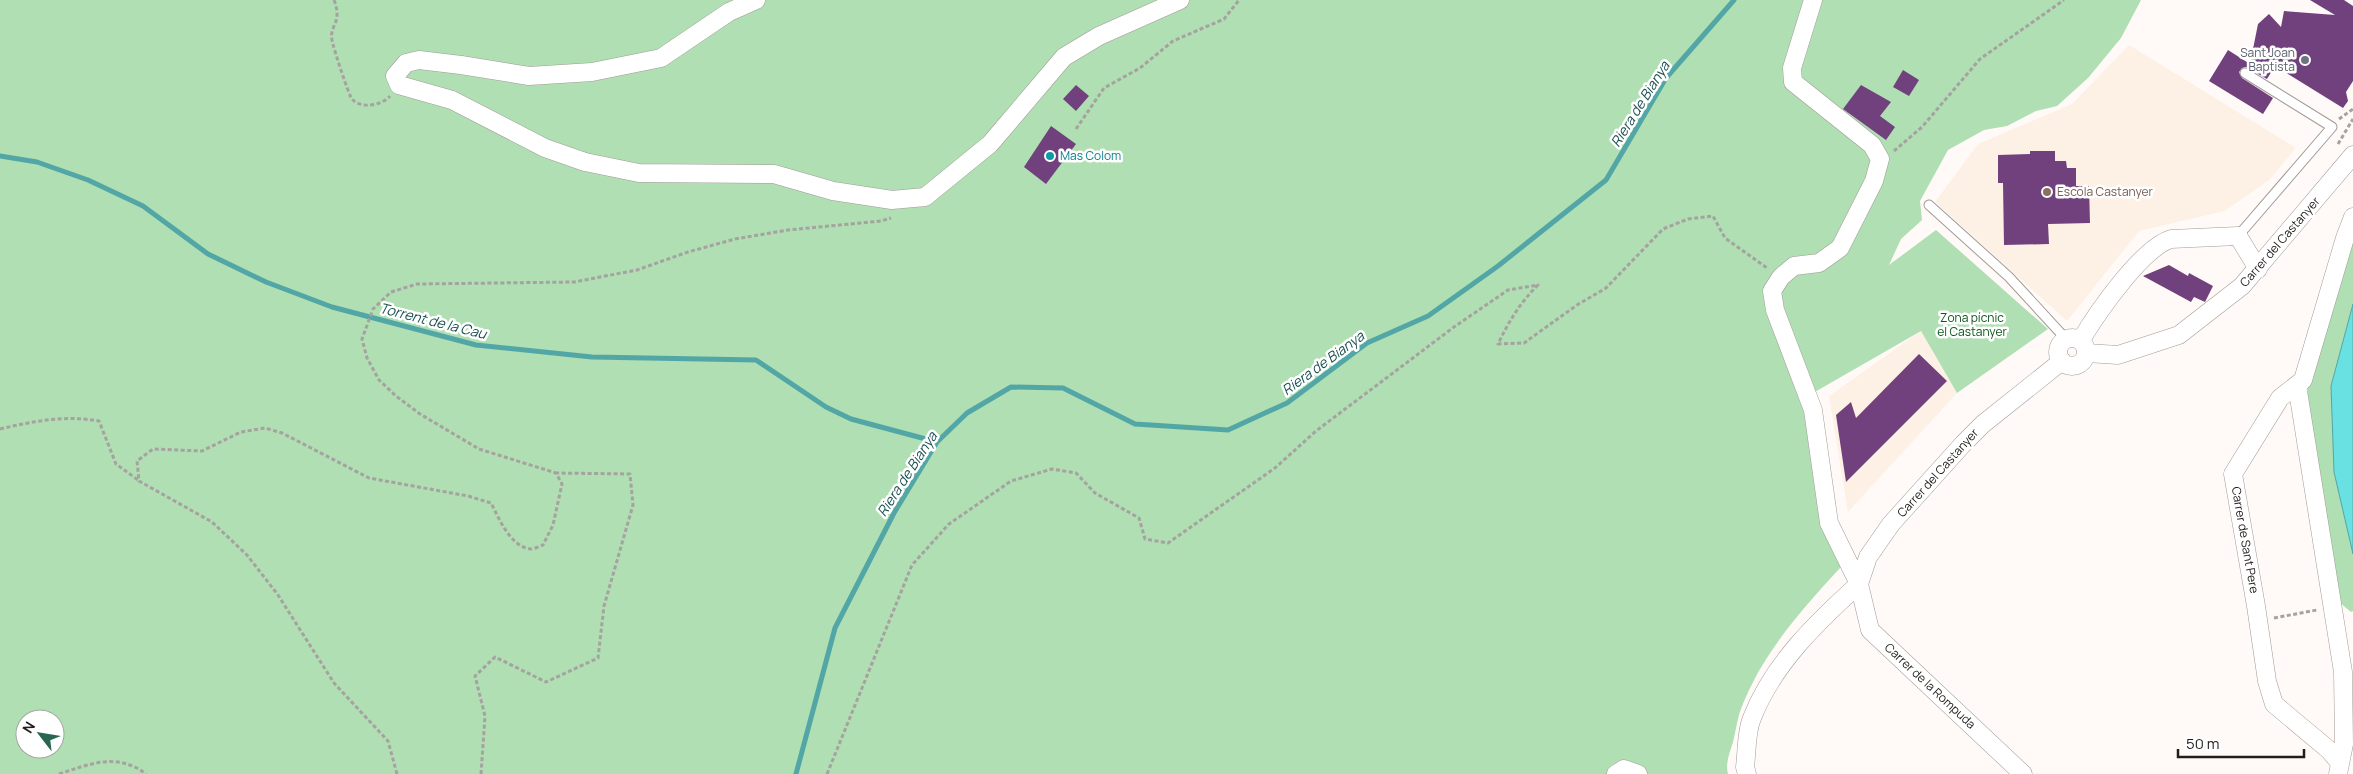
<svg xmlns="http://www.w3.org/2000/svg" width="2353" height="774" viewBox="0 0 2353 774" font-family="Manrope,sans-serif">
<rect width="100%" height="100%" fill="#fffaf7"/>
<path fill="#fdf0e5" d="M2129 45 2296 148 2269 180 2225 211 2139 231 2067 321 1935 202 1978 144 2072 104Z
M1921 331 1957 393 1848 512 1829 396Z"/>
<path fill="#afdfb2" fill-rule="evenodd" d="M0 0H2141L2121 38 2088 78 2057 106 2036 111 2007 126 1984 130 1948 150 1920 201 1922 220 1901 239 1889 265 1936 230 2048 329 1957 393 1921 331 1813 393 1834 512 1852 555C1809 602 1764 648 1741 709 1737 719 1736 731 1733 742 1730 752 1725 763 1728 774H0ZM25 719H55V749H25Z
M2353 227V611L2351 612 2339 602 2306 410 2309 376Z"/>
<path fill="#69e1e2" stroke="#53a6a6" d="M2353 304V554L2334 472 2331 386Z"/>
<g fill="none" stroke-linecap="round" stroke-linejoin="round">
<path stroke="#53a6a6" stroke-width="5" d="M0 156 37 162 88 180 143 206 208 254 266 282 332 307 476 345 592 357 756 360 826 407 851 419 937 442
M796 774 835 628 894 513 937 442 967 413 1011 387 1063 388 1135 424 1228 430 1287 403 1367 343 1428 316 1498 266 1606 180 1666 78 1734 0"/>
</g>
<path fill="#70417d" d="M2310 0H2344L2353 6V81L2346 92 2348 101 2343 108 2275 66 2267 79 2246 67 2242 68 2239 72 2242 78 2273 98 2263 114 2209 81 2228 50 2250 64 2258 24 2269 14 2281 27 2284 11 2335 15Z
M1903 70 1919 80 1909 96 1893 87Z
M1076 85 1089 96 1076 111 1063 99Z
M1861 85 1891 102 1880 116 1895 127 1886 140 1843 109Z
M1051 126 1076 144 1046 184 1024 167Z
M2030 151H2055V161H2066L2067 168H2076V186H2089L2090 223 2048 224 2049 244 2004 245 2003 183H1998V155L2030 154Z
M2169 265 2188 276 2189 273 2213 286 2205 302 2194 297 2191 302 2143 276Z
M1919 354 1947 381 1846 482 1836 415 1851 402 1856 418Z"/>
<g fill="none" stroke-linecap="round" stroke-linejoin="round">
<g stroke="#a29b96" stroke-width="11">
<path id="service" d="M1929 205 2009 277 2066 339
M2238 236 2332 127 2245 73"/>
</g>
<g stroke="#a29b96" stroke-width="19">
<path id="minor" d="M756 0 729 12 661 58 592 72 529 76 461 65 419 60 406 63 395 76 399 85 452 100 545 148 585 162 639 173 774 174 833 191 892 200 925 197 990 144 1064 57 1099 36 1180 0
M1813 0 1792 68 1793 82 1872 145 1880 159 1874 181 1840 248 1819 263 1794 266 1781 277 1772 291 1775 310 1813 410 1829 523 1859 584 1870 630 2023 774
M2058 352a14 14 0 1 1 28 0a14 14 0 1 1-28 0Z
M2081 340C2097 313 2142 248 2171 239L2238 236 2258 269
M2087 353 2118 355 2179 335 2242 286 2353 155
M2297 385 2343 672 2344 744 2338 774
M1859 584 1868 557 1891 524 1963 444 1983 424 2062 361
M2339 762 2329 750 2274 704 2267 681 2256 606 2233 474 2280 398 2303 380 2345 238 2353 217
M1616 774 1624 769 1638 774
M1747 774 1745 767C1747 752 1746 732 1752 718 1773 664 1817 622 1859 584"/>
</g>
<path stroke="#a6a2a0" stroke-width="3" stroke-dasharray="4 2.5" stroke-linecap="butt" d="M334 0C343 23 329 25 332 40 333 47 349 96 352 99 361 109 381 106 390 96
M2339 119 2353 109
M1076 129 1104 88 1140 68 1173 41 1224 19 1239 0
M2338 144 2353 119
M1894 151 1922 127 1980 59 2064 0
M0 429C34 421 65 415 99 421L116 464 138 480
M2274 618 2317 610
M59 774C90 764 117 752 146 774
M397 774 388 741 334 683 278 595 247 555 212 522 139 481 137 461 153 449 202 451 241 432 265 428 282 433 369 478 468 496 491 503C499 518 510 547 531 549 534 549 540 546 543 545L553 525 562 484 556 473 479 449 420 414 396 396 379 380 367 358 362 339 373 309 391 292 417 284 574 282 637 270 688 252 735 239 788 230 881 221 891 218
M481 774 485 716 475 676 495 657 546 682 598 658 604 606 633 505 630 474 556 473
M827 774 912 565 949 524 1011 481 1052 469 1076 473 1095 493 1139 518 1145 539 1168 543 1275 468 1316 431 1454 327 1508 290 1538 285C1520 303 1509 321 1498 344L1524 343 1577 305 1606 288 1663 229 1688 219 1713 216 1725 238 1767 268"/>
<use href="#service" stroke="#fff" stroke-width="9"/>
<use href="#minor" stroke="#fff" stroke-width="18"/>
</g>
<circle fill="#6b7280" stroke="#fff" stroke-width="2" cx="2305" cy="60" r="5"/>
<circle fill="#0f9aa8" stroke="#fff" stroke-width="2" cx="1050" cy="156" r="5"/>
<circle fill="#8d6e63" stroke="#fff" stroke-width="2" cx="2047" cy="192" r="5"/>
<g text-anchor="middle" stroke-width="5" stroke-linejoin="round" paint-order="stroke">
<g font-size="12" fill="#5b616d" stroke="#fff" text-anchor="end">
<text x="2295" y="57">Sant Joan<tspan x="2295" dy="14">Baptista</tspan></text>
</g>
<g font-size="12" fill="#0d838f" stroke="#fff" text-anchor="start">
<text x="1060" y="160">Mas Colom</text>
</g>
<g font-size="12" fill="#785e54" stroke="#fff" text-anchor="start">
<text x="2057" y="196">Escola Castanyer</text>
</g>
<g font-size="12" fill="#201d1b" stroke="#fff">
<text transform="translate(2280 242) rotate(-49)" y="4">Carrer del Castanyer</text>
<text transform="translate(1938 473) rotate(-48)" y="4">Carrer del Castanyer</text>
<text transform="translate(2245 540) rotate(80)" y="4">Carrer de Sant Pere</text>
<text transform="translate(1930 686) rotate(43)" y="4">Carrer de la Rompuda</text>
</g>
<g font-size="12" fill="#0e551e" stroke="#fff">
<text x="1972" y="322">Zona pícnic<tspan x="1972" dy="14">el Castanyer</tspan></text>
</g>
<g font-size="14" font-style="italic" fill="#1a5050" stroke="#fff">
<text transform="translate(1640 104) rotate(-58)" y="5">Riera de Bianya</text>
<text transform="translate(433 321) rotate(14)" y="5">Torrent de la Cau</text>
<text transform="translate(1323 363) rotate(-36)" y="5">Riera de Bianya</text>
<text transform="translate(907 474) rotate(-57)" y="5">Riera de Bianya</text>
</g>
</g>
<g transform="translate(40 734) rotate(301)"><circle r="24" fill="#ffffff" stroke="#a6a5a4"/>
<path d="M0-4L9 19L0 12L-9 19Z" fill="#286652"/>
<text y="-8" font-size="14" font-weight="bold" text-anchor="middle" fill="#201d1b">N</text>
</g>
<path d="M2178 749v8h126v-8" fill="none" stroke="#201d1b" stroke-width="2.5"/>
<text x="2186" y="749" font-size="15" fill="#201d1b" stroke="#ffffff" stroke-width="4" paint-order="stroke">50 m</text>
</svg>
